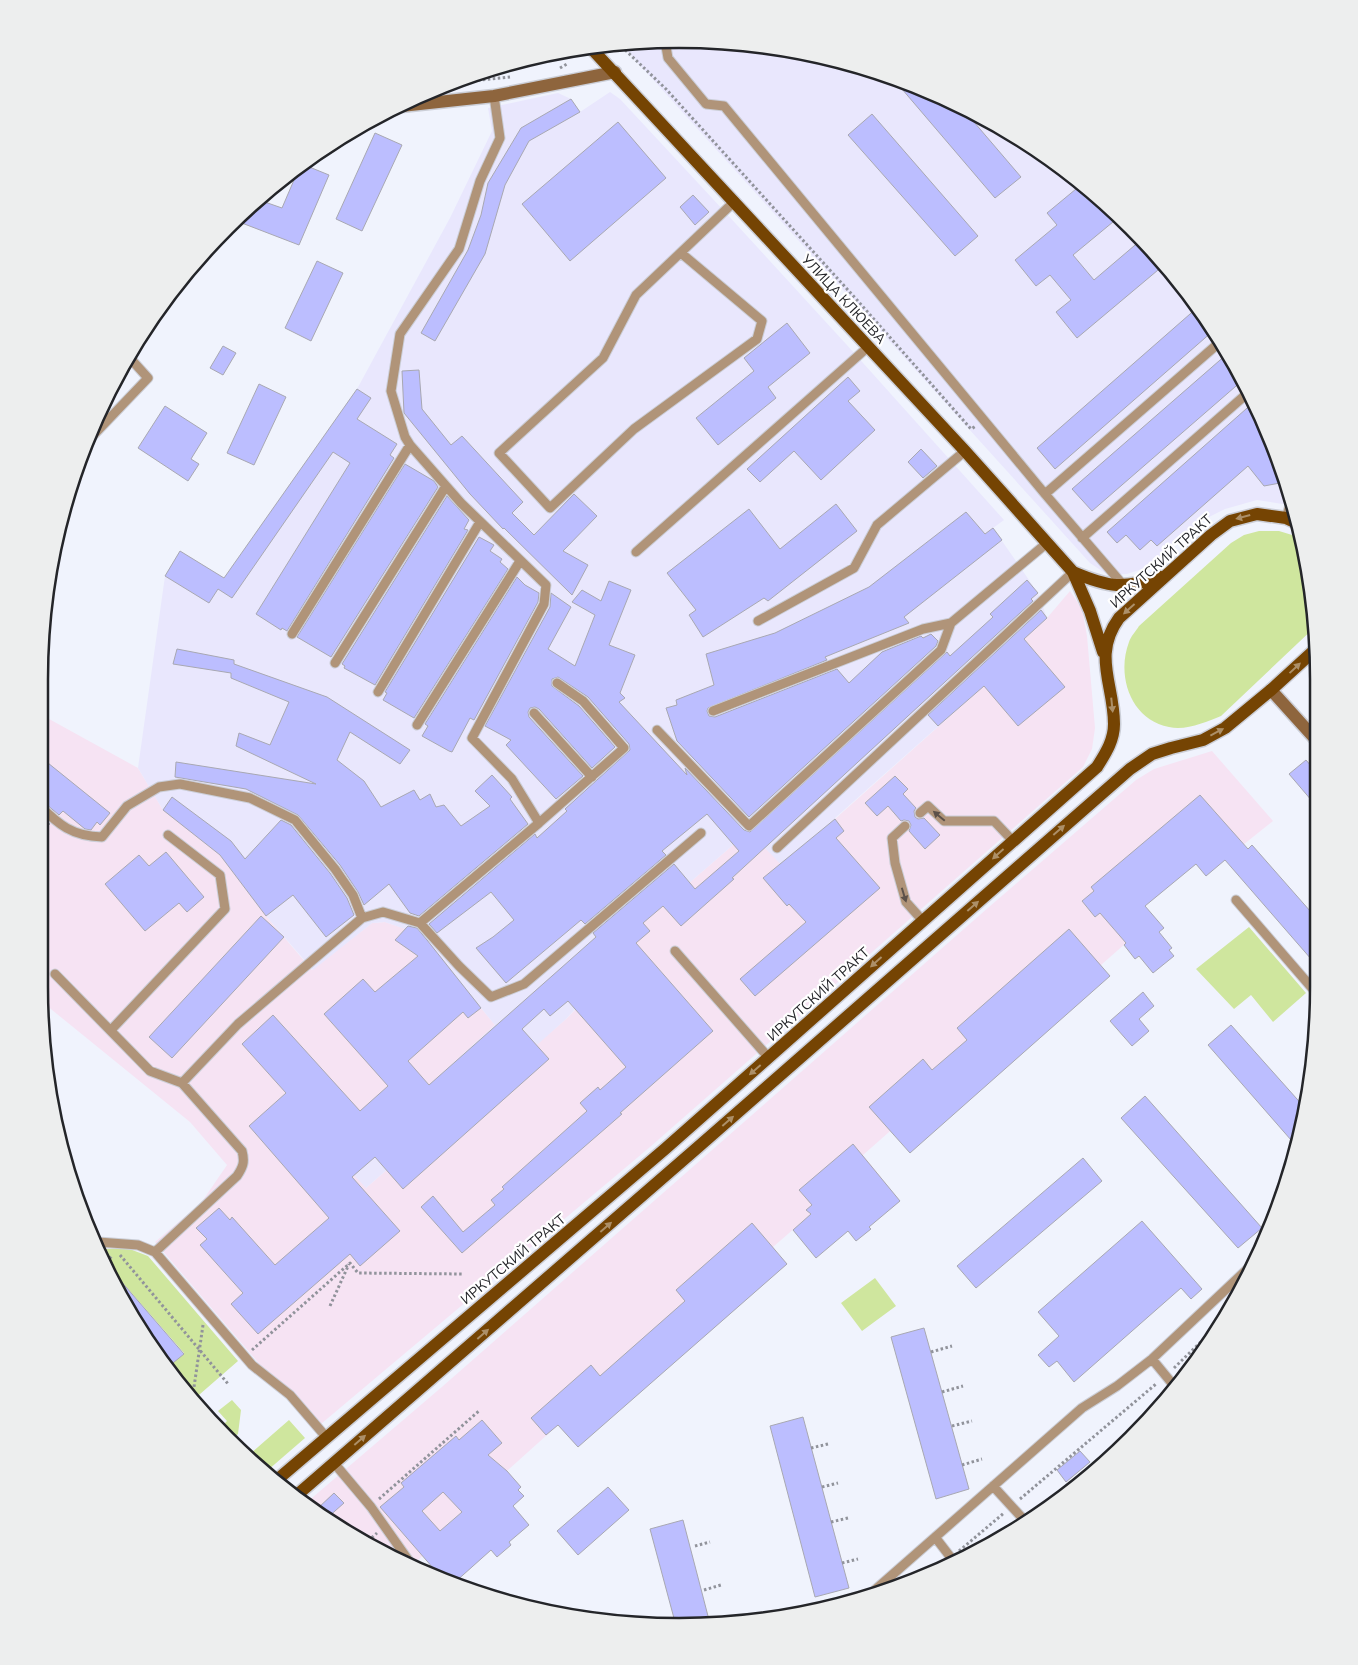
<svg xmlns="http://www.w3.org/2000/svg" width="1358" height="1665" viewBox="0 0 1358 1665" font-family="'Nunito Sans',sans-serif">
<rect width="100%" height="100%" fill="#f0f3fd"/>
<path fill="#f6e3f3" d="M1070 591 1082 609 1087 636 1095 728 1092 749 1083 767 650 1147 315 1429 155 1242 201 1203 227 1165 190 1122 41 1001 39 986V884L42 880 39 877 40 714 138 768 163 810 220 855 266 916 312 970 372 923 385 922 406 929 396 940 418 956 468 1018 481 1008 495 1025 378 1132 366 1188 534 1041 537 1044 566 1019 586 999 643 923 741 838 765 848 782 863 844 831 835 819 1005 667 999 660 1047 618Z
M1212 751 1273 821 1233 853 1213 830 1115 930 1126 943 1101 965 1067 975 863 1155 900 1201 887 1211 807 1210 811 1214 773 1247 787 1264 762 1286 558 1425 507 1471 521 1487 518 1490 524 1496 513 1506 462 1512 446 1525 450 1530 415 1563 324 1519 306 1503 443 1386 989 907 1136 780 1154 769Z"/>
<path fill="#e9e7fd" d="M637 40 763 44 885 73 999 125 1101 198 1187 289 1253 396 1295 506 1257 500 1225 509 1199 522 1151 566 1127 574 1108 575 1090 563 620 43Z
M610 92 620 99 725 212 846 344 1004 520 993 528 1038 593 1047 618 999 660 1005 667 835 818 844 831 791 875 765 848 741 838 643 923 633 946 566 1019 537 1045 533 1041 366 1188 336 1156 378 1131 495 1025 481 1008 468 1018 418 956 395 940 405 929 385 922 372 923 313 970 266 916 220 855 163 810 138 768 165 576 180 551 224 578 357 389 450 218 492 131 488 108 558 93 571 99 580 112Z"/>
<path fill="#cfe69e" d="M1259 531H1279L1302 538 1316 626 1221 716C1206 722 1186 731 1169 727 1131 720 1116 676 1129 642 1131 636 1136 631 1139 626L1231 543 1244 535Z
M1249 927 1306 993 1273 1022 1251 995 1234 1009 1196 969Z
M127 1248 148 1256 238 1361 192 1401 168 1367 184 1353 108 1266 102 1252 106 1249Z
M875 1278 896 1306 862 1331 841 1303Z
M232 1400 241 1410 238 1434 232 1439 220 1428 227 1421 218 1411Z
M289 1420 305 1438 268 1470 250 1454Z"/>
<path fill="#bcbeff" stroke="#a8a8b2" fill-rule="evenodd" d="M890 75 962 108 1021 177 995 198Z
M571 99 580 112 529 141 505 185 485 254 435 341 421 333 468 250 481 215 488 183 521 128Z
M872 114 978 236 955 256 848 135Z
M618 122 666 178 570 261 522 204Z
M375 133 402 145 362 231 336 219Z
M302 164 329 175 299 245 234 220 259 200 282 208 300 166Z
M1082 184 1101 198 1119 217 1073 255 1094 280 1141 240 1164 265 1077 338 1056 312 1071 300 1050 275 1036 286 1015 260 1057 225 1047 213Z
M693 195 709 212 695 225 680 207Z
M317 261 343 273 311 341 285 328Z
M1198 307 1213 331 1055 469 1037 448Z
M787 323 810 353 768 387 776 398 718 445 696 418 754 371 744 358Z
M223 346 236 353 223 375 210 368Z
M1227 354 1243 380 1092 511 1072 489Z
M419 370 422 409 451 445 462 436 523 502 512 513 534 535 574 494 597 516 563 551 588 565 572 595 504 528 503 529 470 494 404 413 402 371Z
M848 377 860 391 848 401 875 430 821 480 794 451 760 482 747 469Z
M259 384 286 397 254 465 227 453Z
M357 389 371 398 357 419 397 444 390 455 394 458 287 631 282 628 281 630 256 614 350 463 333 452 232 598 218 589 209 603 165 576 180 551 224 578Z
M1255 401 1285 479 1280 483 1264 486 1248 466 1157 546 1151 540 1140 550 1126 535 1117 543 1107 532Z
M165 406 207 433 191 459 199 464 188 481 138 448Z
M921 449 937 466 923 478 908 462Z
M405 464 434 481 438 487 331 657 297 637Z
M447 496 469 520 464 529 468 530 375 685 344 668 345 666 342 664Z
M836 504 857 531 768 601 764 598 703 637 689 615 696 610 667 573 749 509 780 549Z
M966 512 985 534 993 528 1002 540 904 617 909 623 825 657 827 660 708 708 707 711 709 716 715 717 837 669 849 683 882 652 921 636 923 638 931 634 938 641 936 646 749 817 677 741 666 708 677 705 676 700 714 685 706 654 775 633 869 587Z
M479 537 494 545 490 551 502 559 500 562 508 569 414 718 383 700 387 693 385 692Z
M517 577 525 585 539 593 538 602 474 720 470 718 452 752 449 751 422 736 428 726 425 724Z
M1027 580 1038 593 1031 599 1033 601 732 878 734 879 681 926 663 906 643 923 650 931 636 943 713 1031 620 1113 622 1114 462 1253 421 1207 433 1196 463 1232 495 1205 491 1200 504 1189 502 1187 587 1111 580 1103 598 1087 600 1090 626 1067 568 1001 550 1016 544 1009 522 1029 549 1059 403 1189 375 1157 352 1177 400 1231 360 1266 350 1254 258 1334 231 1304 243 1293 200 1245 207 1239 196 1228 219 1208 230 1220 232 1217 275 1265 329 1218 249 1126 286 1093 242 1044 273 1015 360 1111 388 1086 324 1014 363 979 375 992 418 956 395 940 408 926 417 928 427 940 481 1008 468 1018 463 1012 408 1061 429 1085 596 937 593 933 674 864 695 889 739 851 707 814 662 851 666 855 585 924 581 920 506 983 476 948 493 937 514 920 491 892 437 933 429 924 535 834 537 838 567 811 565 809 630 750 629 744 588 697 558 677 552 679V686L579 706 615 747 592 768 539 709 535 707 530 708 528 712 529 717 583 776 556 799 506 745 511 740 485 726 550 607 551 593 571 607 548 649 575 666 595 615 572 602 582 590 601 601 609 581 631 590 609 645 635 655 620 693 625 698 619 702 687 775 685 768 744 830 750 832 947 652 950 656 993 617 990 614Z
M1041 610 1047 618 1024 639 1065 687 1018 726 984 686 938 726 928 715Z
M177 649 234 660V664L327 697 410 750 400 764 350 732 337 760 364 781 381 807 414 790 420 800 430 794 436 807 444 805 461 826 490 806 475 791 492 775 512 797 510 799 528 824 419 916 410 913 389 884 364 905 358 892 340 865 298 815 246 789 175 777 176 762 316 784 236 746 239 733 270 745 289 702 231 678V673L173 664Z
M1306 760 1318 774V808L1289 774Z
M48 763 110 813 100 825 97 822 91 830 85 829 63 811 59 815 40 799V773Z
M895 776 908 789 903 794 916 808 914 811 915 817 918 819 924 818 940 835 925 849 909 831 911 825 909 821 904 820 901 821 888 806 877 816 865 803Z
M1200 795 1248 849 1252 845 1318 920V967L1225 860 1206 876 1196 864 1145 906 1164 928 1159 932 1172 948 1169 950 1174 956 1153 973 1139 956 1135 959 1124 945 1126 943 1100 913 1095 917 1082 901 1094 891 1091 887Z
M172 797 231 841 245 859 281 820 291 825 330 873 347 898 354 915 326 937 293 895 266 916 220 855 163 810Z
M39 814 50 824 39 834Z
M835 819 844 831 836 838 880 888 755 996 740 979 806 922 789 904 787 906 763 878Z
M166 852 204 897 187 912 179 903 145 931 105 884 139 855 149 866Z
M261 916 284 937 172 1058 149 1037Z
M1069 929 1110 976 910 1153 869 1107 923 1059 932 1070 967 1040 957 1028Z
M1143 992 1154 1006 1139 1019 1149 1031 1132 1046 1110 1021Z
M1231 1025 1305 1108 1298 1148 1208 1045Z
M1145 1096 1262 1228 1238 1248 1121 1118Z
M853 1144 900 1201 869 1227 871 1229 856 1241 848 1231 816 1258 793 1230 811 1214 806 1210 812 1205 799 1190Z
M1083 1158 1102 1181 976 1288 957 1266Z
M1142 1221 1202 1289 1191 1299 1181 1288 1074 1382 1057 1361 1049 1367 1038 1355 1059 1336 1038 1312Z
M752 1223 787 1264 578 1447 558 1425 546 1435 531 1418 591 1365 600 1376 685 1301 676 1290Z
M113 1272 184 1354 168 1367 124 1306 111 1273Z
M924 1328 969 1489 936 1499 891 1337Z
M803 1417 849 1588 815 1597 770 1426Z
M482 1420 502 1443 488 1455 507 1471 521 1487 518 1490 524 1496 513 1506 529 1525 509 1542 511 1545 497 1557 491 1550 454 1583 440 1576 380 1507 404 1487 401 1483 456 1436 459 1440ZM443 1492 462 1512 440 1531 422 1511Z
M1080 1451 1090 1462 1066 1482 1057 1470Z
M608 1487 629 1510 578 1555 557 1531Z
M334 1493 344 1503 326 1519 317 1509Z
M683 1520 701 1589 709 1620 675 1622 650 1529Z"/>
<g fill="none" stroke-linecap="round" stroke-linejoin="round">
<g stroke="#cbced7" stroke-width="11">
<path id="lane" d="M665 41 668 58 706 104 724 106 1045 494 1124 586
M681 253 762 321 757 339 634 429 550 508 499 453 603 358 636 295 735 201
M84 445 148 378 129 357
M1045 494 1220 342
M1286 518 1292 499
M1082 538 1250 391
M636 552 868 347
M758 621 854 568 877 525 965 451
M292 634 410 445
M335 663 446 486
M378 692 480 522
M713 711 923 629 951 623
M534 713 592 777
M417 725 520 561
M657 730 749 826 941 650 951 623 1047 543
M39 805C59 825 72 836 102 837L127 806 159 787 180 784 250 798 295 820 335 869 353 895 362 918
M920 813 928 806 944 821H994L1013 841
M539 823 624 748 583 701 557 683
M905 826 892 838 895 863 906 902 923 921
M777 848 1073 572
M1236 900 1318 995
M420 923 539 823 512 779 472 738 544 604 546 585 461 503 410 445 405 437 391 391 400 334 459 249 480 181 500 138 494 96
M675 951 769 1058
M55 974 150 1071 182 1083 242 1151C245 1162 243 1167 237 1176L155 1252
M111 1030 225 909 220 875 168 835
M182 1083 238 1024 362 918 383 912 420 923 459 966 491 997 524 984 701 833
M98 1242 138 1245 155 1252 252 1365 290 1395 327 1438
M1152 1359 1175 1387
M334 1463 371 1507 409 1561
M993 1486 1025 1521
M935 1537 955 1563
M875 1590 1082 1408 1117 1386 1152 1359 1256 1261"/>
</g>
<g stroke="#cbced7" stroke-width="15">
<path id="secondary" d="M392 107 494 96 615 72
M1271 690 1318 742"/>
</g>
<g stroke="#cbced7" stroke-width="15">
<path id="primary" d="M591 48 965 451 1073 572 1090 611 1103 652
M1073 572C1110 588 1123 589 1161 577
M278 1479 665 1149 1097 767C1105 754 1114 741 1114 724 1114 684 1092 655 1119 618L1211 535 1230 521 1257 514 1286 518 1299 524
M297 1495 697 1148 1130 769 1152 754 1171 748 1203 740 1225 728 1271 690 1318 647"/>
</g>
<path stroke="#91939b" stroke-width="3" stroke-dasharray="2.5 2.5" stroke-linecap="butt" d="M618 43 666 89 857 300 971 429 976 426
M560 68 567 64
M453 83 510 77
M120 1255 229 1385
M106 1262 113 1255
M330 1306 349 1264
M203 1325 193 1394 204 1407
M252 1350 350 1263 358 1273 463 1274
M931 1352 952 1346
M1174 1368 1211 1332
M942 1392 963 1386
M952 1426 972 1421
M811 1448 828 1444
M962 1465 982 1459
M822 1487 838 1483
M379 1499 480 1410
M1020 1499 1156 1384
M831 1522 848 1518
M368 1541 377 1533
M695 1546 710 1542
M959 1551 1004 1513
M842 1563 858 1559
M704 1590 721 1585"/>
<use href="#lane" stroke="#b09479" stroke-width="9"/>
<use href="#secondary" stroke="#8e653d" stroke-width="12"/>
<use href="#primary" stroke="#754403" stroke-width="12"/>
</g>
<defs><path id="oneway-solid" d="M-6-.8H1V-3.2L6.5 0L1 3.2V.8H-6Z" transform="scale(1.25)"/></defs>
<g fill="#ac8f68">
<use href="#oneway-solid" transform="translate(1243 517) rotate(165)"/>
<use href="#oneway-solid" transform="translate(1129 609) rotate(138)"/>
<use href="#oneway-solid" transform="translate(1295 668) rotate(-43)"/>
<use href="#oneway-solid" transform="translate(1112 705) rotate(84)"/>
<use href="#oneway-solid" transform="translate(1217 732) rotate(-28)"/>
<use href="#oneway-solid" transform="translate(1059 830) rotate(-41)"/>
<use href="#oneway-solid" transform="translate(998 854) rotate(138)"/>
<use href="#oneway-solid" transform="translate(973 906) rotate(-41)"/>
<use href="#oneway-solid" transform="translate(876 962) rotate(138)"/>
<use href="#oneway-solid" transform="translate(755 1070) rotate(139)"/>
<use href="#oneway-solid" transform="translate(728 1121) rotate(-41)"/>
<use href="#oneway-solid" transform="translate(606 1227) rotate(-41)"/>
<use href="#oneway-solid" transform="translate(483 1334) rotate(-41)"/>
<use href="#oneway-solid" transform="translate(360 1440) rotate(-41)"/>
</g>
<g fill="#5c5149">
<use href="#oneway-solid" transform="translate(939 816) rotate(-140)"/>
<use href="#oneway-solid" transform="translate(904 895) rotate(73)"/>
</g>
<g text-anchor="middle" stroke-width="4.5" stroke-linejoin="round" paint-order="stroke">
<g font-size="14" fill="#242529" stroke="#fff">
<text transform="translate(844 299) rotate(47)" y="5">УЛИЦА КЛЮЕВА</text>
<text transform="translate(1161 561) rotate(-42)" y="5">ИРКУТСКИЙ ТРАКТ</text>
<text transform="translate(818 994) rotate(-42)" y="5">ИРКУТСКИЙ ТРАКТ</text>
<text transform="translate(513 1259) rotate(-40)" y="5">ИРКУТСКИЙ ТРАКТ</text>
</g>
</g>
<path d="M0 0H1358V1665H0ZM679 48H679A631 631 0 0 1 1310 679V987A631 631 0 0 1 679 1618H679A631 631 0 0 1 48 987V679A631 631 0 0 1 679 48Z" fill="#edeeee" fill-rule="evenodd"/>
<path fill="none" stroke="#242529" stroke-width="2.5" d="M679 48H679A631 631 0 0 1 1310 679V987A631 631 0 0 1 679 1618H679A631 631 0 0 1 48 987V679A631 631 0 0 1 679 48Z"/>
</svg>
